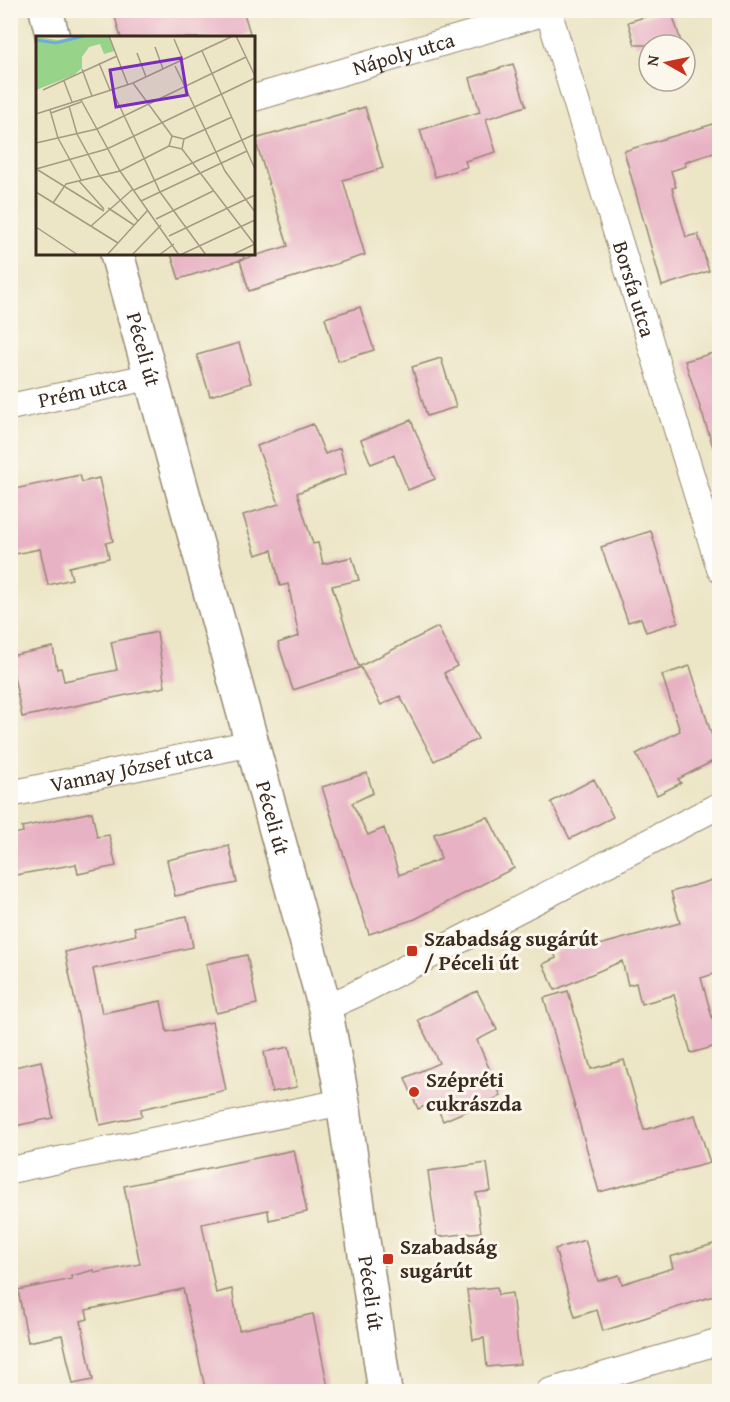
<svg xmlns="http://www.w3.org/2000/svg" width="730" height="1402" viewBox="0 0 730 1402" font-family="'Gentium Book Plus',serif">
<rect width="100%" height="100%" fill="#fbf7ec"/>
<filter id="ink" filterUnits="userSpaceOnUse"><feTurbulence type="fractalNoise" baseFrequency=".0167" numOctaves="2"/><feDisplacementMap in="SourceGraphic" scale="12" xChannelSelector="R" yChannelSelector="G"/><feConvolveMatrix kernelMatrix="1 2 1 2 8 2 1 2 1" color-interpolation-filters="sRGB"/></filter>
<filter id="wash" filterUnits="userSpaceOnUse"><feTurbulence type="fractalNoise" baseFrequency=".008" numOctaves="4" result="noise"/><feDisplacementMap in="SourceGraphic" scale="24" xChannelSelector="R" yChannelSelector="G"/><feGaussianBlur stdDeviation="1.35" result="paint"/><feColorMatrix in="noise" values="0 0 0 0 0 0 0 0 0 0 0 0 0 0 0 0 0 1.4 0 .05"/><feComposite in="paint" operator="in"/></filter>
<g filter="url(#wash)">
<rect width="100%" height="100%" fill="#ece5c6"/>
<g id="blocks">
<path fill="#e8b2c5" d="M113 10H243L250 33 235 38H121Z
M667 10H671L682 45H635L628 22Z
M513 64 526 106 486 119 496 152 465 161 467 167 435 177 420 130 480 112 470 78Z
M365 107 383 168 343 180 365 255 249 291 240 260 288 246 255 139Z
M720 122V151L685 162 686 166 671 171 676 187 672 188 686 237 698 234 709 271 662 286 624 151Z
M171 254H243L244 259 179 279Z
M360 307 374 350 338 361 325 318Z
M239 343 251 383 210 396 197 355Z
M720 351V449L714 450 685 361Z
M441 358 456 407 427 416 412 367Z
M411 420 435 479 408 490 394 455 371 464 361 440Z
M313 424 325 454 340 448 346 474 297 493 313 544 318 543 323 564 352 557 359 580 332 586 359 668 293 690 278 643 299 636 288 584 280 586 272 550 256 555 243 515 279 504 257 446Z
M80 475 82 482 99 478 113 541 106 543 109 558 69 567 72 579 48 585 40 549 10 555V490Z
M651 531 678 622 646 632 641 618 628 622 601 547Z
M438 627 457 666 444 673 478 739 434 761 400 696 381 705 360 666Z
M157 632 165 687 22 717 10 656 53 647 57 669 61 668 64 681 117 670 111 642Z
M690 666 719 758 678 779 681 783 657 795 636 754 680 731 662 675Z
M367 773 373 793 352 803 368 835 384 828 399 875 441 859 434 834 488 817 514 868 415 919 369 934 322 787Z
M594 779 613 817 570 839 551 802Z
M92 812 97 837 109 835 116 866 78 874 76 864 10 876V835L23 832 22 827Z
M229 846 237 883 175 896 167 860Z
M720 878V972L701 978 720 1045 691 1053 674 995 641 1004 636 983 628 985 622 961 555 990 543 964 556 958 554 952 578 941 581 947 593 942 595 946 680 923 671 892Z
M187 916 193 947 93 969 102 1013 161 1001 167 1032 212 1022 226 1090 141 1109 142 1116 100 1125 65 952 136 935 134 927Z
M247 955 257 1004 216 1013 206 964Z
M477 991 497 1030 477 1040 501 1096 443 1121 435 1102 418 1109 405 1078 439 1063 418 1020Z
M568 991 591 1069 624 1060 644 1130 695 1115 710 1163 599 1192 544 998Z
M289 1047 297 1087 272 1092 264 1052Z
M41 1061 53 1118 10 1127V1068Z
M294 1150 307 1212 269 1220 268 1210 202 1224 216 1293 232 1289 239 1330 313 1314 329 1392H206L183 1289 86 1310 88 1319 81 1321 93 1380 73 1384 62 1335 28 1342 18 1290 72 1279 71 1276 94 1270 95 1273 140 1264 124 1186Z
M487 1163 491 1191 476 1193 481 1232 437 1237 428 1171Z
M585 1240 598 1281 619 1275 622 1284 673 1268 670 1257 720 1242V1294L603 1331 597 1310 575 1317 555 1249Z
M497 1287 498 1295 512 1293 520 1364 487 1367 484 1338 473 1340 467 1290Z"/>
</g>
</g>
<g filter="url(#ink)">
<use href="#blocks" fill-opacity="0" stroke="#948872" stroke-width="1.5"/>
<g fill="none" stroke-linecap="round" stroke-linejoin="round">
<g stroke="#948872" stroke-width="28">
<g id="minor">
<path id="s1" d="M548 10 720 569"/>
<path id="s2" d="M254 98 553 10"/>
<path id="s3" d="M10 407 153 376"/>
<path id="s4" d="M10 794 252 743"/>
<path d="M325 1008 354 995 720 805"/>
<path d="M10 1170 343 1102"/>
<path d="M549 1392 720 1341"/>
</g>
</g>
<g stroke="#948872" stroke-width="36">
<g id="secondary">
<path d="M46 10 53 38"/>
<path id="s5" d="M117 254 325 1008 343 1102 385 1392"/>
</g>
</g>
<use href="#minor" stroke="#fff" stroke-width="26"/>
<use href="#secondary" stroke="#fff" stroke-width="33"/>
</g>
</g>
<g fill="#c8321e" stroke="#fbf7ec" stroke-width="2">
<rect x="406" y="945" width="12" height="12" rx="3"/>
<circle cx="414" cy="1092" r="6"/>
<rect x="382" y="1253" width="12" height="12" rx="3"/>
</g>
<g text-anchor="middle" stroke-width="6" stroke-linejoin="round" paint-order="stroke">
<g font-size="21" fill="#3b2a1e" stroke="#fbf7ec">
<text dy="7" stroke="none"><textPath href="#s2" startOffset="156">Nápoly utca</textPath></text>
<text dy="7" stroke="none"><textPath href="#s1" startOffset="292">Borsfa utca</textPath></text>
<text dy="7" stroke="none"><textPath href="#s5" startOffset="99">Péceli út</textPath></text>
<text dy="7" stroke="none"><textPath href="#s3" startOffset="74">Prém utca</textPath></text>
<text dy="7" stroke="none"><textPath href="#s4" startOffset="124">Vannay József utca</textPath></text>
<text dy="7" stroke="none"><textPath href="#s5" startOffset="585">Péceli út</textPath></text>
<text dy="7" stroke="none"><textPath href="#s5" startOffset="1071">Péceli út</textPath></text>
</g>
<g font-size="21" font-weight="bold" fill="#3b2a1e" stroke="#fbf7ec" text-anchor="start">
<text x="424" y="946">Szabadság sugárút<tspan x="424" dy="24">/ Péceli út</tspan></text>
<text x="426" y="1087">Szépréti<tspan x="426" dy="24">cukrászda</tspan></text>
<text x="400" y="1254">Szabadság<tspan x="400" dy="24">sugárút</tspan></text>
</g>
</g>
<g transform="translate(36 36)">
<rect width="219" height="219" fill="#ece5c6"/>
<path d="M43 0H73L79 15 68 18 64 8 53 11 46 21V32L38 39 0 54V1L22 4Z" fill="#97d48a"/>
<path fill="none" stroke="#6dace0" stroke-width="3" d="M0 4 20 7 48 0"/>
<path fill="none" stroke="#a59a83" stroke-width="1.5" d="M73 0 92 49M200 0 219 40M138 3 147 24M119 11 127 33M166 15 219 133M101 17 110 41M63 27 74 54M139 30 189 135 219 176M46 33 56 60M28 45 36 66M97 47 136 100M7 54 81 20M76 54 124 156 170 219M45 64 84 135 143 219M33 70 41 98 64 140 102 185M14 74 22 102 45 144M15 77 45 66M0 78 97 47 197 0M136 100 133 110 146 113M136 100 148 103 146 113M148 103 196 81M0 107 61 93 210 21M146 113 219 209M0 133 71 113 219 42M2 134 68 175M43 145 68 173M98 154 219 98M0 156 82 207M105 165 211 115M17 167 30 148 84 135 133 110M72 172 98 189M120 183 177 155M55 190 97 153M0 191 42 219M133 200 219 159M71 219 112 174M96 219 125 189M123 219 138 208M144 219 219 184M196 219 219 208"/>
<path fill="#7b2cbf" fill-opacity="0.15" stroke="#7b2cbf" stroke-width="3" d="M145 22 151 59 80 71 74 34Z"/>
<rect width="219" height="219" fill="none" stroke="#3b2a1e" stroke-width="3"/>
</g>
<rect width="730" height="1402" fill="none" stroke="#fbf7ec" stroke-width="36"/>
<g transform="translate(667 63) rotate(279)"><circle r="28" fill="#fbf7ec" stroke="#aea59a" stroke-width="1.5"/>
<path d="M0-4.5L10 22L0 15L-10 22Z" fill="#c8321e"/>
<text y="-9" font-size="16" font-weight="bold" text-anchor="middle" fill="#3b2a1e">N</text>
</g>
</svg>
